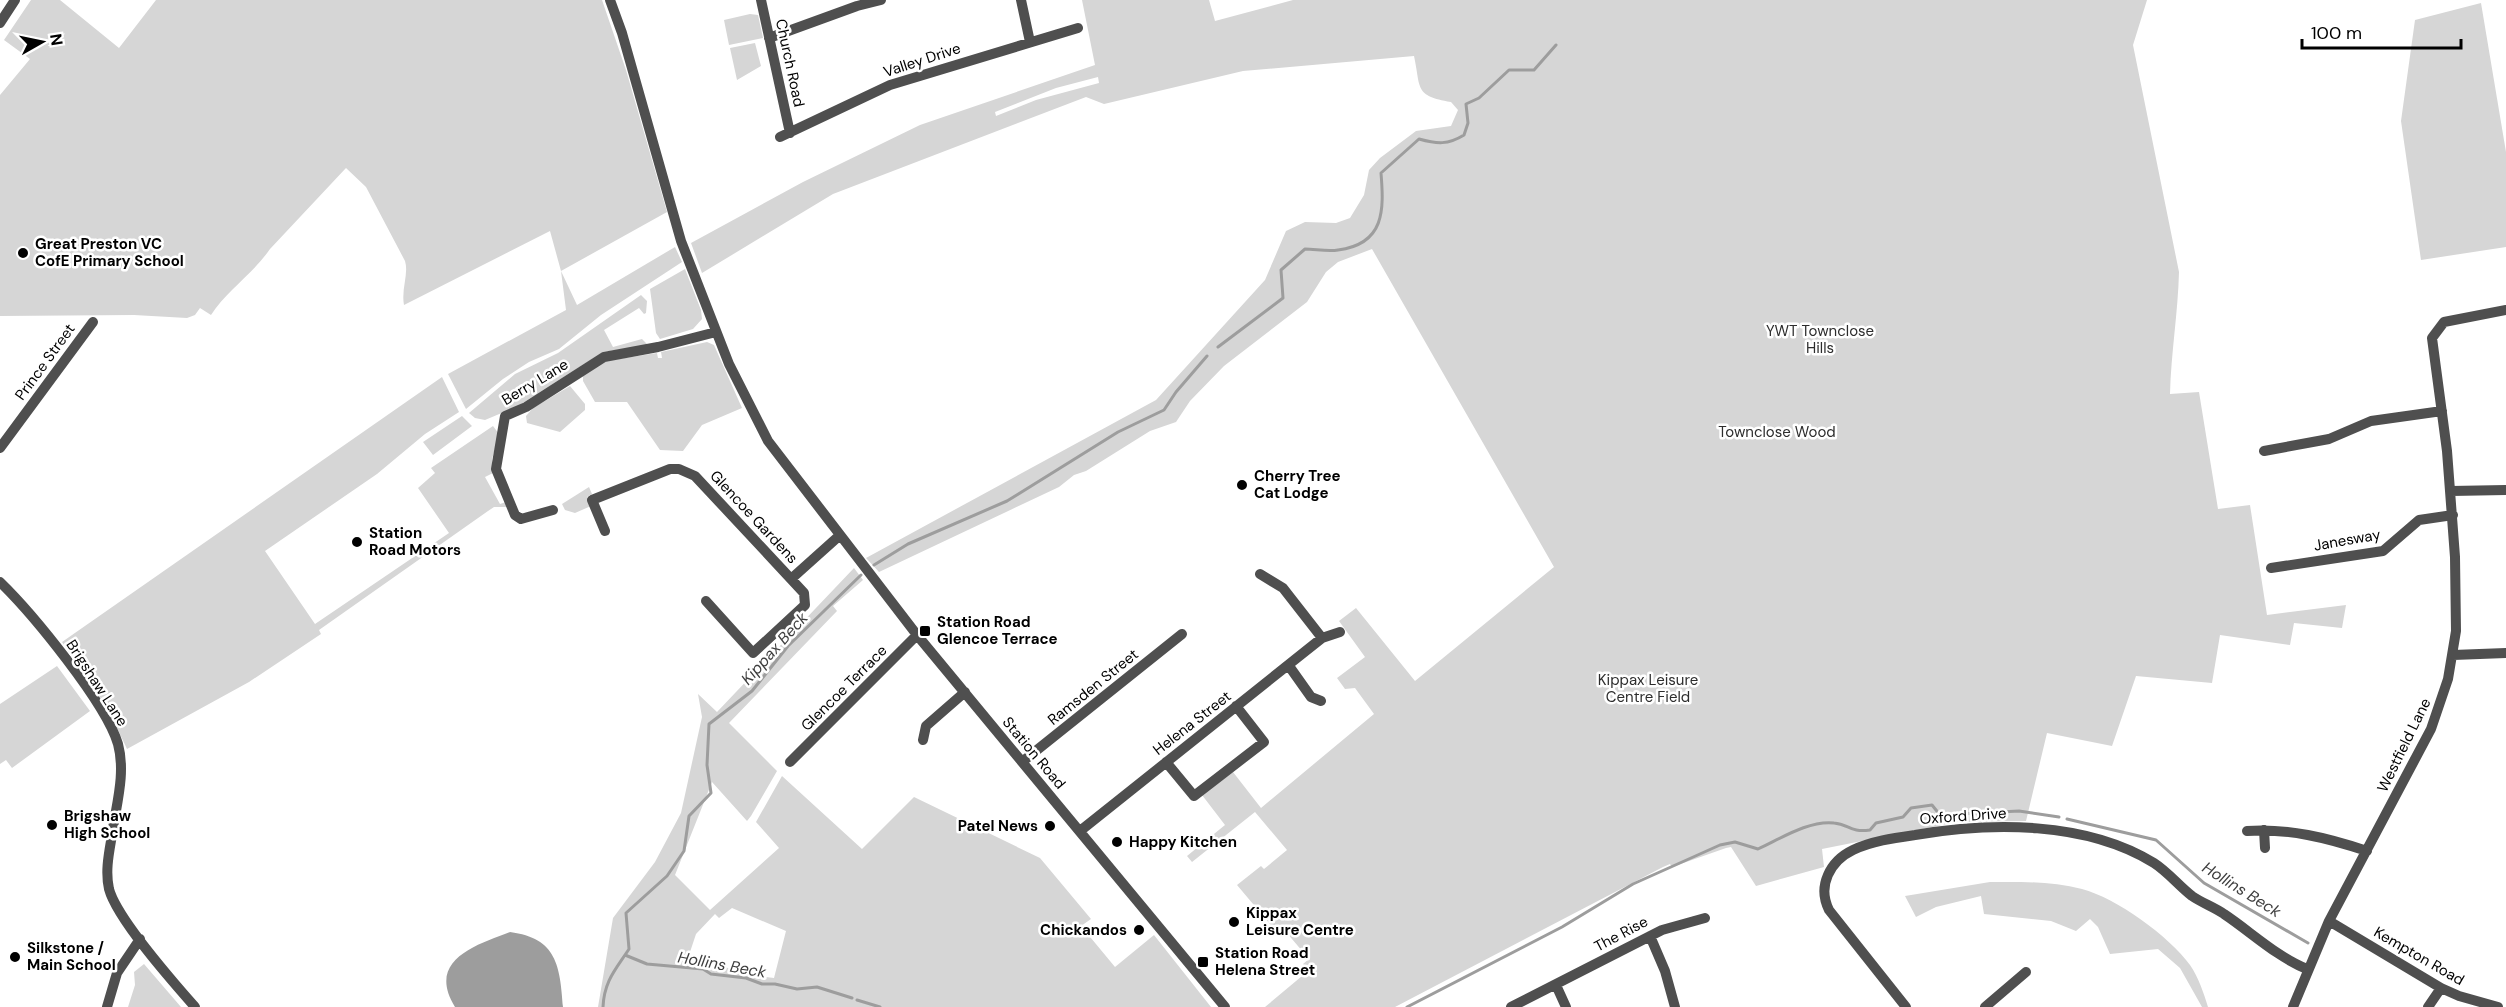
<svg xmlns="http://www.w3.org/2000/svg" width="2506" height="1007" viewBox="0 0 2506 1007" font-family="'DM Sans',sans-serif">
<rect width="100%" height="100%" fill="#fff"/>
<path fill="#d6d6d6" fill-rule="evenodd" d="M31 0H60L119 48 156 0H602L626 70 667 212 561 271 577 305 675 247 682 262 601 315 559 349 529 362 503 379 466 409 448 374 566 310 561 271 550 231 404 305C401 289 409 274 405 261L366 187 346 168 270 249C253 274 227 290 211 315L200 308 195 315 187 318 134 315 0 316V95L30 59 4 40Z
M1082 0H1209L1215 21 1293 0H2147L2133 45 2179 272C2178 313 2171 353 2170 394L2199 392 2218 509 2250 505 2267 615 2346 605 2342 628 2294 623 2290 645 2220 635 2212 683 2136 676 2112 746 2047 733 2026 821 1957 822 1822 849 1824 867 1756 886 1731 847 1726 848 1672 867 1670 864 1663 867 1395 1007H1265L1308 971 1303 964 1309 959 1286 932 1280 936 1237 885 1261 866 1264 869 1287 850 1255 812 1192 862 1187 856 1225 825 1202 795 1233 772 1261 808 1374 714 1355 688 1345 689 1337 678 1365 657 1339 621 1356 608 1415 681 1554 567 1372 249 1338 262 1326 272 1307 302 1224 366 1190 401 1176 422 1150 431 1086 471 1074 475 1059 487 879 572 866 558 1156 400 1265 280 1286 231 1305 222 1336 223 1350 218 1364 195 1369 170 1380 158 1416 131 1451 126 1458 110 1451 102C1414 96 1421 88 1414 56L1243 71 1104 104 1086 97 833 194 702 273 691 243 803 182 920 125 1095 65ZM1098 77 1099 83 1036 100 996 116 995 112 1056 88Z
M2481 3 2506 152V247L2421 260 2401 121 2415 20Z
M750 14 758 15 763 38 729 45 724 20Z
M755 43 761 66 737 80 730 48Z
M685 269 701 310 702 319 693 329 660 339 656 333 650 289Z
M641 295 647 301 646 313 644 314 639 308 604 330 613 347 642 339 648 345 603 352 518 406 485 420 475 418 469 413 515 374 558 353Z
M707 342 714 345 742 408 702 425 683 451 660 450 627 402H595L583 381V375L605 361 657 353 658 358H662L661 352Z
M442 377 459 412 425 434 377 474 265 551 315 624 449 533 418 488 435 473 431 468 493 426 499 434 492 459 493 473 485 477 500 504 506 502 507 507H494L488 511 319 630 321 634 249 682 127 749 108 709 62 642Z
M570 386 585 404V410L560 432 527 423 526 416 533 408Z
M462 416 472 426 433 455 423 442Z
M589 487 592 494 587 497 591 506 575 513 565 510 562 504Z
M854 568 863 580 833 606 837 611 729 723 777 771 751 816 747 821 712 782 675 875 710 910 779 848 756 822 782 776 862 849 914 797 1040 858 1091 919 1081 926 1115 967 1154 935 1211 1007H598L613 918 655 862 681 813 702 717 698 694 717 712ZM732 908 786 931 774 978 749 975 689 955 696 934 715 914 719 918Z
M57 666 90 711 12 768 6 760 0 764V704Z
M1990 882C2020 882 2052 881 2082 889 2116 898 2169 936 2190 965 2198 976 2204 994 2208 1007H2202L2180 968 2158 949 2110 954 2098 927 2090 919 2076 931 2051 921 1984 914 1981 896 1936 907 1916 917 1905 896Z
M144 964 181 1007H128L135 985 134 972Z"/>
<path fill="#9d9d9d" d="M510 932C557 938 560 966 563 1007H455C426 960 476 945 510 932Z"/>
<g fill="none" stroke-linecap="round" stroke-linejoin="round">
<path stroke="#9d9d9d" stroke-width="3" d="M1218 347 1283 298 1281 270 1305 249C1315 249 1328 252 1338 250 1385 244 1384 210 1381 173L1419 139C1437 144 1448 145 1464 135L1468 123 1466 104 1479 98 1509 70H1534L1556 45
M874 565 908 544 1007 501 1118 432 1164 410 1176 392 1207 356
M2067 819 2156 840 2204 883 2308 943
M625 955 647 964 703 969 711 974 746 978 762 984H775L797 989 817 987 852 998
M857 1000 880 1007
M603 1007C604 981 616 969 629 949L626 913 667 876 684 851 689 816 711 793 707 765 709 724 752 691 788 646 861 575
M1407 1007 1562 927 1633 884 1720 845 1735 842 1758 849C1780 839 1809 820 1834 823 1849 824 1850 833 1870 830L1876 823 1903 817 1911 808 1932 805 1940 815 2019 811 2059 817"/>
<path stroke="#4f4f4f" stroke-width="10" d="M610 0 622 33 681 241 729 364 768 441 917 635 1225 1007
M761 0 790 133
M1021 0 1030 42
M0 23 15 0
M769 38 857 6 881 0
M780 137 890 85 1078 28
M0 448 93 322
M2264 451 2329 439 2371 421 2442 411
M2451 491 2506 490
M553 510 521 519 515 515 496 469 505 416 526 407 604 357 658 347 716 332
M605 531 592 500 670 469H679L695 476 791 579 839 536
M2271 568 2383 551 2419 520 2453 515
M1260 574 1283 588 1322 638
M0 582C32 613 106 703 118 744 126 774 116 805 112 835 109 853 105 871 109 889 117 919 173 982 195 1007
M706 601 753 653 805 605 804 593 791 579
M1322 638 1340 632
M2453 655 2506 653
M1289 666 1311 697 1321 701
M923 740 926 726 965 692
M790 762 917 635
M1022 762 1182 634
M1166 762 1194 796 1264 742 1236 706
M2264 830 2265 848
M1080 831 1322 638
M2247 831C2288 828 2328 838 2367 851
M2329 921 2441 988 2459 996 2498 1007
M1650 936 1665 971 1675 1007
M1556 985 1566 1007
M107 1007 117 973 140 939
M1511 1007 1662 930 1705 918
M1906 1007 1829 910C1817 886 1830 861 1853 850 1872 841 1894 838 1915 835 1991 822 2086 821 2154 863 2168 872 2179 886 2192 896 2202 903 2214 907 2224 914 2251 932 2277 957 2307 969
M1985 1007 2026 972
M2293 1007 2329 921 2431 729 2448 679 2456 631 2455 557 2447 451 2432 338 2444 322 2506 310
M2428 1007 2441 988"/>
</g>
<g fill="#000" stroke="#fff" stroke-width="2">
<circle cx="23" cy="253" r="6"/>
<circle cx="1242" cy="485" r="6"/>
<circle cx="357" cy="542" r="6"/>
<rect x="919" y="625" width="12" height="12" rx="3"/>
<circle cx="52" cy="825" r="6"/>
<circle cx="1050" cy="826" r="6"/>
<circle cx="1117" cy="842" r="6"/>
<circle cx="1234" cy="922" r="6"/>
<circle cx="1139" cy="930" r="6"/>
<circle cx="15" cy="957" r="6"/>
<rect x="1197" y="956" width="12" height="12" rx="3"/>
</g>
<g text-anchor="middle" stroke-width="5" stroke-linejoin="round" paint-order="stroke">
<g font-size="15" fill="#000" stroke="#fff">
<text transform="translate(922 60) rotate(-18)" y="5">Valley Drive</text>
<text transform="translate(790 63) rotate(78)" y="5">Church Road</text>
<text transform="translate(45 362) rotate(-54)" y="5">Prince Street</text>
<text transform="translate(535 382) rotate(-31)" y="5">Berry Lane</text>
<text transform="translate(754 517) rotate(47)" y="5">Glencoe Gardens</text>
<text transform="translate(2347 540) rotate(-10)" y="5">Janesway</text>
<text transform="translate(97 683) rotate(57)" y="5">Brigshaw Lane</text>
<text transform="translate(1093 687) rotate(-39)" y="5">Ramsden Street</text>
<text transform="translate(844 688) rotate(-45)" y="5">Glencoe Terrace</text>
<text transform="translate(1192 723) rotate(-38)" y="5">Helena Street</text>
<text transform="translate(2404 745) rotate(-64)" y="5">Westfield Lane</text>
<text transform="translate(1034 753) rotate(50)" y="5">Station Road</text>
<text transform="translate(1963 816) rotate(-4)" y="5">Oxford Drive</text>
<text transform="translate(1621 934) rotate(-28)" y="5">The Rise</text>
<text transform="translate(2419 956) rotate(30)" y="5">Kempton Road</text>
</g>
<g font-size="15" font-weight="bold" fill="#000" stroke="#fff" text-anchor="start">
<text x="35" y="249">Great Preston VC<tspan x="35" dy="17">CofE Primary School</tspan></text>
<text x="1254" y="481">Cherry Tree<tspan x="1254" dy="17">Cat Lodge</tspan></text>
<text x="369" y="538">Station<tspan x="369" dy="17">Road Motors</tspan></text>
<text x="937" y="627">Station Road<tspan x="937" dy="17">Glencoe Terrace</tspan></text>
<text x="64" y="821">Brigshaw<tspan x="64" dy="17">High School</tspan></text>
<text x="1038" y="831" text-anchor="end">Patel News</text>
<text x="1129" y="847">Happy Kitchen</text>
<text x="1246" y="918">Kippax<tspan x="1246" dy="17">Leisure Centre</tspan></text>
<text x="1127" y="935" text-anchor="end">Chickandos</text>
<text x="27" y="953">Silkstone /<tspan x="27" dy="17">Main School</tspan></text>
<text x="1215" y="958">Station Road<tspan x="1215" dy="17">Helena Street</tspan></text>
</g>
<g font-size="15" fill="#2d2d2d" stroke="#fff">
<text x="1820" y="336">YWT Townclose<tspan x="1820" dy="17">Hills</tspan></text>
<text x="1777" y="437">Townclose Wood</text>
<text x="1648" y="685">Kippax Leisure<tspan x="1648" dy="17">Centre Field</tspan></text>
</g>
<g font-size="16" font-style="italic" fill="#3e3e3e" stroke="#fff">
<text transform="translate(774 648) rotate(-48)" y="6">Kippax Beck</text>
<text transform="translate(2242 889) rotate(32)" y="6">Hollins Beck</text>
<text transform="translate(722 964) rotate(10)" y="6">Hollins Beck</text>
</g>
</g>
<g transform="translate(42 42) rotate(81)" stroke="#ffffff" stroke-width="4.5" paint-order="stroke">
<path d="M0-4.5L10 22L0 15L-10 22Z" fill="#000000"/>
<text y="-9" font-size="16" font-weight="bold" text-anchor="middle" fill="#000000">N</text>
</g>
<path d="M2302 39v9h159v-9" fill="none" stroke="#000000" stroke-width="3"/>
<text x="2311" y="39" font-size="18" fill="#000000" stroke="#ffffff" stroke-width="4.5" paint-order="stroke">100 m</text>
</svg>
